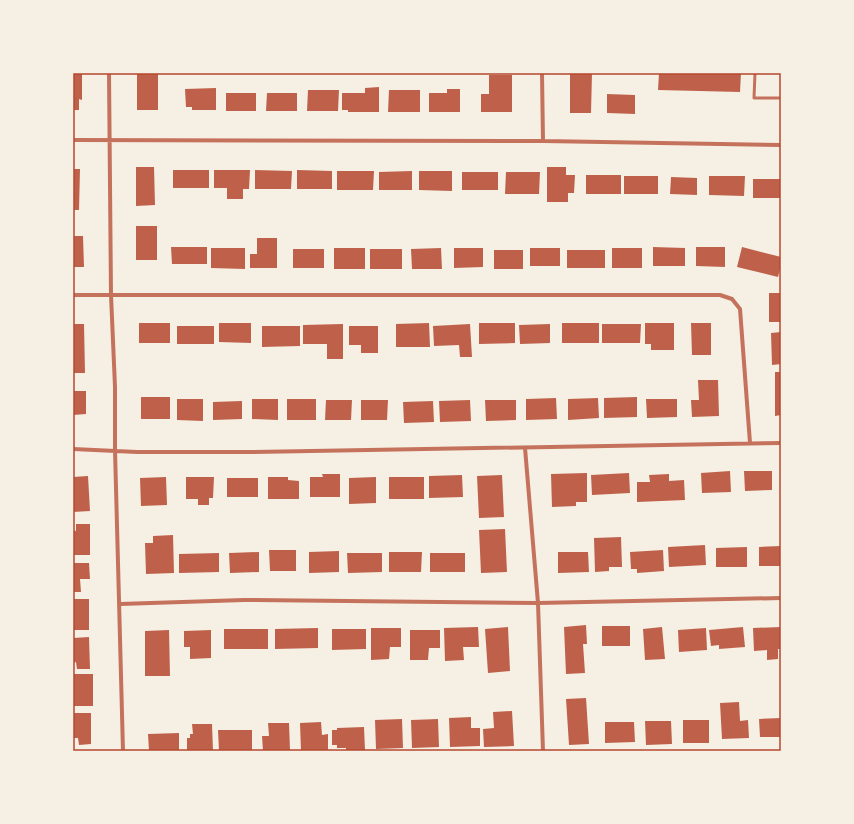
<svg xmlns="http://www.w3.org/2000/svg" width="854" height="824" viewBox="0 0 854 824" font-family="'Times New Roman',serif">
<rect width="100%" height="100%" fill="#f6efe4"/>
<path fill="#bf614a" d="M137 73H158V110H137Z
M570 73H592L591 113H570Z
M659 73H741L740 92 658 90Z
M73 74H82V100L79 99V110H73Z
M489 75H512V112H481V94H489Z
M379 87V112H348V110H342V93H365V88Z
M216 88V110H192V107H186L185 89Z
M447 89H460V112H429V93H447Z
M308 90H339L338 111H307Z
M389 90H420V112H388Z
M226 93H256V111H226Z
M267 93H297V111H266Z
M607 94 635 95V114L607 113Z
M136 167H154L155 205 136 206Z
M547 167H566V175H575L574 193H568V202H547Z
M73 169H80L79 210H73Z
M173 170H209V188H173Z
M214 170H250L249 189H243V199H227V188H214Z
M255 170 292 171 291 189H255Z
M297 170 332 171V189H297Z
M337 171H374L373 190H337Z
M412 171V190H379V172Z
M419 171H452V191L419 190Z
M462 172H498V190H462Z
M506 172H540L539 194H505Z
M586 175H621V194H586Z
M624 176H658V194H624Z
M709 176H745L744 196 709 195Z
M671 177 697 178V195L670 194Z
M753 179H781V198H753Z
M136 226H157V260H136Z
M73 236H83L84 267H73Z
M257 238H277V268H250V254H257Z
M171 247H207V264H172Z
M653 247 685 248V266H653Z
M696 247H725V267L696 266Z
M742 247 781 257V265L778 277 737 267Z
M211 248H245V269L211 268Z
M334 248H365V269H334Z
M441 248 442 269H412L411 249Z
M454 248H483V267L454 268Z
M530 248H560V266H530Z
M612 248H642V268H612Z
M293 249H324V268H293Z
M370 249H402V269H370Z
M494 250H523V269H494Z
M567 250H605V268H567Z
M769 293H781V322H769Z
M139 323H170V343H139Z
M219 323H251V343L219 342Z
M429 323 430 347H396V324Z
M479 323H515V343L479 344Z
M562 323H599V343H562Z
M645 323H674V350H651V344H645Z
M691 323H711V355H692Z
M73 324H84L85 373H73Z
M343 324V359H327V344H303V325Z
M470 324 472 357H460L459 345 434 346 433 326Z
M550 324V343L520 344 519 325Z
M602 324H641L640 343H602Z
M177 326H214V344H177Z
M262 326H300V346L262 347Z
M349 326H378V353H361V345H349Z
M781 332V364L772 365 771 333Z
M775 372H781V415L775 416Z
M698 380H718L719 416 692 417 691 400H699Z
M73 391H86V414L73 415Z
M141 397H170V419H141Z
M637 397V417L604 418V398Z
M556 398 557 419 526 420V399Z
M598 398 599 418 568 420V399Z
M177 399H203V421L177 420Z
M252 399H278V420L252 419Z
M287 399H316V420H287Z
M646 399H677V417L647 418Z
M326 400H352L351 420H325Z
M361 400H388L387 420H361Z
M470 400 471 421 440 422 439 401Z
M485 400H516V420L486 421Z
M242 401V419L213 420V402Z
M433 401 434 422 404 423 403 402Z
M730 471 731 492 702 493 701 473Z
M744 471H772V490L745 491Z
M587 473V502H576V506L552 507 551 474Z
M629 473 630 493 592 495 591 475Z
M322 474H340V497H310V477H323Z
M669 474V481L684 480 685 500 637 502V482H650L649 475Z
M462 475 463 497 429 498V476Z
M502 475 504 517 479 518 477 476Z
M88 476 90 511 73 512V477Z
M166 477 167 505 141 506 140 478Z
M186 477H214L213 498H209V505H198V499H186Z
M268 477H288V480L299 481V499H268Z
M376 477V503L349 504V478Z
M389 477H424V499H389Z
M227 478H258V497H227Z
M76 524H90V555H73V530L76 531Z
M505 529 507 572 481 573 479 530Z
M173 535 174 573 146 574 145 543H153V536Z
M621 537 622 567H609V571L595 572 594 538Z
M705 545 706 565 669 567 668 547Z
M781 546V566H759V547Z
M747 547V567H716V548Z
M269 550H296V571H270Z
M663 550 664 571 637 573V569H631L630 552Z
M339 551V572L309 573V552Z
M259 552V572L230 573 229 553Z
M389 552H422L421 572H389Z
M558 552H588L589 572 558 573Z
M219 553V572L179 573V554Z
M347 553H382V572L348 573Z
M430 553H465V572H430Z
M73 563H89L90 579H80L81 592H73Z
M73 599H89V630H73Z
M586 625 587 644H583L585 673 566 674 564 627Z
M602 626H630V646H602Z
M478 627 479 647H463L464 660 445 661 444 628Z
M508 627 510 671 488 673 485 629Z
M662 627 665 659 645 660 643 629Z
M743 627 745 647 719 649V645L711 646 709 630Z
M781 627V649H778V659L767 660V650L754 651 753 628Z
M318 628V648L275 649V629Z
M371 628H401V647H390L389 659 371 660Z
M706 628 707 650 679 652 678 630Z
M224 629H268V649H224Z
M332 629H366V649L332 650Z
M169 630 170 676H145V631Z
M211 630V658L190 659V647H184V631Z
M410 630H440V648H429L428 660H410Z
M89 637 90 669H77L76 662 73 663V638Z
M73 674H93V706H73Z
M586 698 589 744 569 745 566 699Z
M739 702 740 721 748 720 749 738 722 739 720 703Z
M512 711 514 746 484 747 483 729 494 728 493 712Z
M73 713H91V744L79 745 78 738H73Z
M471 717V728H480V746L450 747 449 718Z
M781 718V737H760L759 719Z
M402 719 403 748 376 749 375 720Z
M438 719 439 747 412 748 411 720Z
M683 720H709V743H683Z
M645 721H671L672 744 646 745Z
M321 722 322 735 328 734V750L301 751 300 723Z
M605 722H634L635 742 605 743Z
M268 723H289L290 750 263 751 262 736H269Z
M192 724H212L213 751H187V738H190V734H193Z
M364 727 365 750H346V748H337V745H332V730H337V728Z
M218 730H252V751H219Z
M179 733V751H149L148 734Z"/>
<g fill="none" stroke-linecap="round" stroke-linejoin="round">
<path stroke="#c5725c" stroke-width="3" d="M755 73 754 98H781"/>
<path stroke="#c5725c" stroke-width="4" d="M109 73 111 295 115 387V450L123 751
M542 73 543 141
M73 140 543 141 781 145
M73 295H720L732 299 740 309 750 443
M525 448 538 603 543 751
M73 449 137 452H250L781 443
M120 604 244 600 538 603 781 598"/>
</g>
<rect width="854" height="824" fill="none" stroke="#f6efe4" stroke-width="148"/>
<rect x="74" y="74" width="706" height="676" fill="none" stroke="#b5482f" stroke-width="1.5"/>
</svg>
